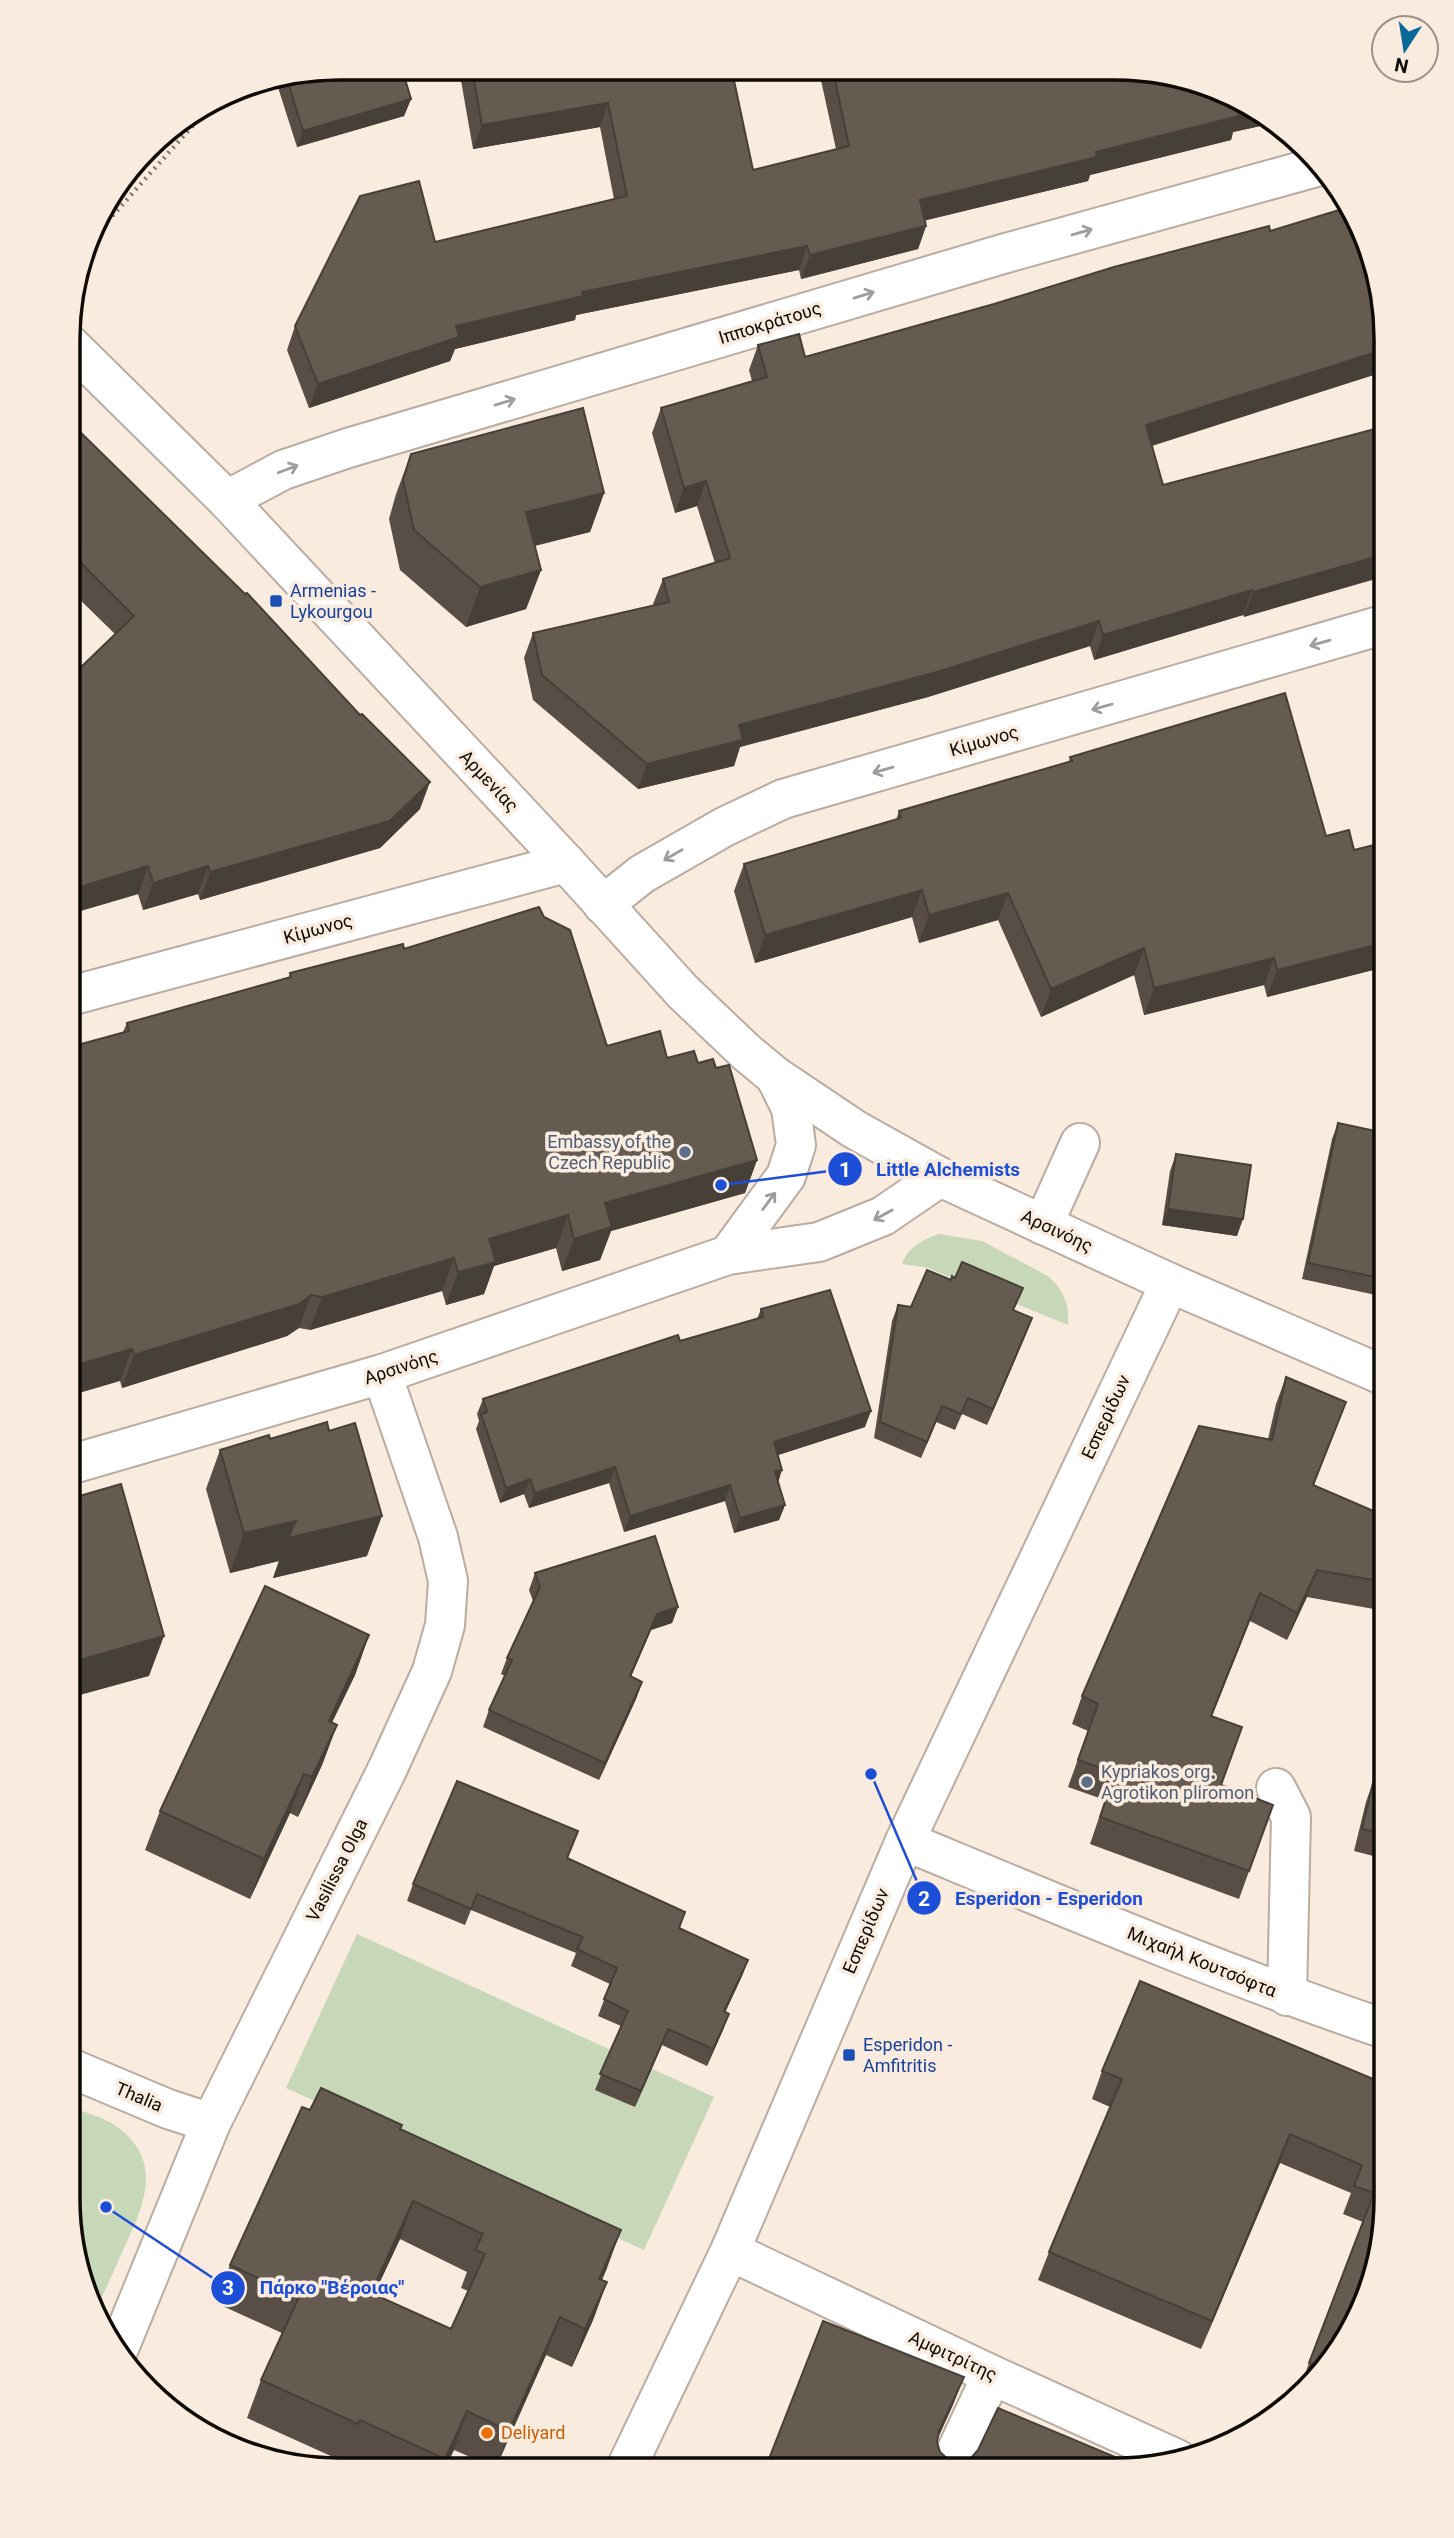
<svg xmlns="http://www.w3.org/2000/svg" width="1454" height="2538" viewBox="0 0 1454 2538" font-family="Roboto,sans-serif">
<rect width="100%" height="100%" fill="#faebdf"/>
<path fill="#c7d8b8" d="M940 1234 982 1241 1048 1276C1063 1289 1070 1305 1068 1325L928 1268 902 1264C907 1248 924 1238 940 1234Z
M357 1934 714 2097 644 2250 286 2088Z
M68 2106C83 2112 100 2116 113 2124 165 2158 145 2204 124 2248 115 2269 105 2290 95 2312L83 2286 68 2199Z"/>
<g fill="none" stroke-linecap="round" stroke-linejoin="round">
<g stroke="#baaca0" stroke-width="42">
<path id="minor" d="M227 500 283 470 348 448 1006 253 1320 166
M603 905 642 874 724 827 783 799 1386 624
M70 996 566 863
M1043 1225 1080 1143
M728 1255 786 1176 796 1145 791 1108 775 1076
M69 1465 382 1374 728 1255 819 1242 883 1216 940 1177
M1276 1788 1291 1817 1287 1996
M905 1841C1064 1907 1222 1974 1385 2029
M68 2067 168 2109 211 2123
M730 2251 992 2375 1177 2459
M117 2353 211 2123 387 1770 432 1671 445 1625 448 1581 438 1537 382 1374
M626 2468 730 2251 905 1841 1170 1283
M948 2469 992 2375"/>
</g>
<g stroke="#baaca0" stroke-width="42">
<path id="major" d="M70 345 227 500 566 863 683 992 746 1052 775 1076 854 1129 940 1177 1170 1283 1385 1376"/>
</g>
<path stroke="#7f766e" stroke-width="4.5" stroke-dasharray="2 5" stroke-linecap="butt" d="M89 242 212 104"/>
<use href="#minor" stroke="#fff" stroke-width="38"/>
<use href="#major" stroke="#fff" stroke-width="38"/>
</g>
<path fill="#584e45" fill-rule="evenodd" d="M339 68 411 99 404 116 297 147 276 81Z
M459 69 771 71 734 80 753 170 836 149 819 71 1167 73 1234 96 1274 123 1233 132 1231 140 1090 175 1088 181 925 220 926 226 918 249 801 279 799 270 576 315 575 320 455 349 450 361 309 408 287 350 295 326 435 242 614 199 600 127 473 149Z
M1270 231 1386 371 1152 446 1163 485 1386 426 1244 617 1243 615 1094 660 1090 646 928 697 740 747 734 766 638 789 533 700 524 658 533 633 654 606 653 604 663 579 715 563 697 506 675 513 652 433 661 408 752 381 749 370 758 345 805 357Z
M70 422 420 809 380 848 200 900 198 894 143 910 138 894 70 914V662L78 670 115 634 70 590Z
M411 454 604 493 590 532 535 546 541 570 526 609 466 627 400 570 389 519 396 494Z
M1070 757 1326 836 1354 850 1386 842V1045L1373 970 1267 997 1264 985 1144 1015 1134 975 1041 1017 998 920 919 943 912 917 755 963 734 891 744 864 896 820 899 811 1069 762Z
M404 949 607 1046 667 1058 698 1063 716 1068 757 1160 745 1193 611 1231 600 1260 562 1271 556 1248 494 1266 484 1294 446 1305 442 1291 310 1330 299 1328 287 1336 122 1388 120 1381 123 1032 127 1023 289 977 290 973Z
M1338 1123 1385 1133V1297L1302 1279 1332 1139Z
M1176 1154 1237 1236 1162 1225 1170 1171Z
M951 1280 1014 1310 1026 1334 987 1425 962 1414 955 1430 936 1422 921 1458 874 1438 892 1321 898 1305 911 1307Z
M761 1309 865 1427 778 1455V1482L785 1505 779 1520 734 1533 725 1501 624 1532 609 1483 529 1508 524 1494 500 1503 476 1429 479 1421 477 1414 483 1399 680 1341 757 1319Z
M1286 1377 1346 1402 1314 1485 1385 1516V1611L1307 1597 1287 1640 1250 1621 1212 1716 1221 1785 1273 1805 1239 1899 1090 1844 1105 1800 1068 1787 1088 1731 1072 1724 1082 1696 1268 1439 1276 1404Z
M270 1439 367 1556 273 1578 279 1561 230 1573 206 1489 220 1450Z
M535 1573 678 1607 672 1623 651 1630 631 1676 642 1682 636 1699 599 1780 483 1727 489 1710 505 1676 501 1674 507 1658 533 1601 529 1590Z
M369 1635 355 1675 332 1722 337 1725 322 1765 298 1817 290 1813 250 1899 145 1850 160 1811Z
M1374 1779 1385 1782V1859L1354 1851 1366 1802Z
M567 1858 680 1929 748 1960 742 1976 725 2012 729 2014 723 2030 707 2066 662 2045 635 2107 595 2090 621 2026 598 2016 610 1984 571 1966 576 1953 471 1910 465 1925 407 1901 413 1884Z
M1102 2071 1373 2079 1385 2217 1330 2364 1300 2392 1299 2391 1309 2363 1363 2222 1343 2214 1351 2193 1280 2163 1201 2349 1038 2280 1049 2252 1110 2107 1092 2099Z
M310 2110 400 2129 607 2268 602 2280 607 2282 593 2320 572 2367 546 2355 496 2468 454 2450 445 2468H368L346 2458 344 2462 247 2418 261 2380 282 2333 216 2303 230 2265ZM400 2239 467 2272 461 2288 468 2291 451 2329 374 2294Z"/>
<path fill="#474038" d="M726 71H771L721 83Z
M411 99 404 116 297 147 303 131Z
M608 103 600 127 473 149 482 125Z
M1250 106 1274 123 1233 132 1231 140 1090 175 1088 181 911 224 920 200 1096 152Z
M926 226 918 249 801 279 810 255Z
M807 246 799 270 576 315 575 320 455 349 450 361 309 408 318 384 456 326 582 292Z
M1386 349V371L1137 450 1146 425Z
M706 481 697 506 675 513 684 488Z
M604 493 590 532 511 551 526 512Z
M1386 554V576L1244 617 1253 592Z
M541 570 526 609 466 627 480 587Z
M1252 590 1243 615 1094 660 1103 635Z
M1099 621 1090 646 928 697 740 747 734 766 638 789 647 764 739 725Z
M430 782 420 809 380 848 200 900 210 872Z
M148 866 138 894 70 914 80 887Z
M208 866 198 894 143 910 153 883Z
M922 890 912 917 755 963 765 935Z
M1008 893 998 920 919 943 929 915Z
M1383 943 1373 970 1267 997 1277 970Z
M1144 948 1134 975 1041 1017 1051 989Z
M1274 958 1264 985 1144 1015 1154 988Z
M757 1160 745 1193 611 1231 600 1260 562 1271 574 1239 605 1203Z
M1168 1209 1243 1219 1237 1236 1162 1225Z
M568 1215 556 1248 494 1266 484 1294 446 1305 458 1272 489 1239Z
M454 1258 442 1291 310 1330 322 1297Z
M311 1295 299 1328 287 1336 122 1388 134 1355Z
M1032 1318 1026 1334 987 1425 993 1409Z
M132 1349 120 1381 69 1396V1367Z
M942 1406 936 1422 921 1458 927 1442Z
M871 1411 865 1427 769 1458 774 1442Z
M615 1467 609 1483 529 1508 535 1493Z
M782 1470 777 1486 775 1472Z
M530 1479 524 1494 500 1503 506 1488Z
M730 1485 725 1501 624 1532 630 1516Z
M785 1505 779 1520 734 1533 740 1518Z
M382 1516 367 1556 273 1578 279 1561 230 1573 244 1533 296 1521Z
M1317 1570 1307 1597 1287 1640 1297 1613Z
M1260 1593 1250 1621 1201 1743 1211 1716Z
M678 1607 672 1623 651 1630 624 1693 630 1676 657 1614Z
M369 1635 355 1675 314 1760 329 1721Z
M164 1636 149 1676 69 1698V1663Z
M642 1682 636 1699 599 1780 605 1763Z
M337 1725 322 1765 298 1817 312 1777Z
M304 1774 290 1813 250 1899 264 1859Z
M748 1960 742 1976 718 2028 724 2011Z
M729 2014 723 2030 707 2066 713 2049Z
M668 2029 662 2045 635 2107 641 2091Z
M1290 2134 1280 2163 1201 2349 1212 2321Z
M413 2201 400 2239 357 2331 371 2293Z
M621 2230 607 2268 585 2317 599 2279Z
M607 2282 593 2320 572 2367 585 2329Z
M560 2317 546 2355 495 2468 509 2431Z
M964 2377 953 2405 928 2460 939 2431Z
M467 2411 454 2450 445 2468H442Z"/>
<path fill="#665b50" stroke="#474038" stroke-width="2" fill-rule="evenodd" d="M339 68 402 69 411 99 303 131 287 79Z
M472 69 732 71 753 170 849 146 833 71 1167 73 1234 96 1250 106 1238 109 1239 116 1096 152 1097 157 920 200 926 226 810 255 807 246 582 292 583 296 456 326 459 337 318 384 295 326 360 196 419 181 435 242 627 196 608 103 482 125Z
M1349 207 1371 252 1386 339V349L1146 425 1163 485 1386 426V554L1253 592 1252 590 1103 635 1099 621 937 672 739 725 743 740 647 764 542 675 533 633 669 602 663 579 730 558 706 481 684 488 661 408 767 377 758 345 799 334 805 357 994 304 1114 267 1269 226 1270 231Z
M583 408 604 493 526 512 541 570 480 587 414 530 403 480 411 454Z
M70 422 245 594 247 593 360 715 362 714 430 782 390 821 210 872 208 866 153 883 148 866 80 887 70 855V662L78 670 134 616 76 558 81 552 70 541Z
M1285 693 1326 836 1349 830 1354 850 1386 842V960L1383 943 1277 970 1274 958 1154 988 1144 948 1051 989 1008 893 929 915 922 890 765 935 744 864 901 818 899 811 1072 761 1070 757Z
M539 907 544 917 570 930 607 1046 660 1031 667 1058 694 1051 698 1063 713 1059 716 1068 729 1065 757 1160 605 1203 612 1227 574 1239 568 1215 489 1239 496 1262 458 1272 454 1258 322 1297 311 1295 299 1304 134 1355 132 1349 69 1367 70 1047 129 1031 127 1023 291 977 290 973 403 944 404 949Z
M1338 1123 1385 1133V1279L1308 1263Z
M1176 1154 1251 1165 1243 1219 1168 1209Z
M962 1262 1023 1288 1013 1310 1032 1318 993 1409 968 1398 961 1414 942 1406 927 1442 880 1422 898 1305 911 1307 927 1270 951 1280 952 1276 955 1278Z
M830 1290 871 1411 774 1442 782 1470 775 1472 785 1505 740 1518 730 1485 630 1516 615 1467 535 1493 530 1479 506 1488 481 1414 487 1412 483 1399 678 1335 680 1341 763 1317 761 1309Z
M1286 1377 1346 1402 1313 1485 1385 1516V1582L1317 1570 1297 1613 1260 1593 1211 1716 1242 1727 1221 1785 1273 1805 1249 1871 1100 1817 1115 1773 1078 1760 1098 1704 1082 1696 1199 1426 1272 1440Z
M327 1422 329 1431 355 1423 382 1516 288 1538 296 1521 244 1533 220 1450 269 1435 270 1439Z
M121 1484 164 1636 69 1663V1499Z
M655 1536 678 1607 657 1614 630 1676 642 1682 605 1763 489 1710 512 1660 507 1658 540 1587 535 1573Z
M265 1586 369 1635 329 1721 337 1725 312 1777 304 1774 264 1859 160 1811Z
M1374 1779 1385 1782V1834L1362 1829Z
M457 1781 578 1831 567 1858 685 1912 679 1928 748 1960 724 2011 729 2014 713 2049 668 2029 641 2091 600 2074 628 2011 604 1999 617 1968 577 1949 583 1937 477 1894 471 1909 413 1884Z
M1140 1981 1373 2079 1376 2072 1385 2075V2217L1365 2302 1330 2364 1325 2369 1309 2363 1374 2193 1354 2186 1362 2165 1290 2134 1212 2321 1049 2252 1122 2079 1102 2071Z
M321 2088 402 2125 400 2129 621 2230 599 2279 607 2282 585 2329 560 2317 509 2431 467 2411 445 2459 360 2420 358 2424 261 2380 299 2297 230 2265 302 2107 310 2110ZM413 2201 483 2234 475 2250 485 2254 451 2329 371 2293Z
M823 2321 964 2377 939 2431 937 2442 940 2452 950 2461 961 2462 971 2458 978 2450 998 2408 1137 2466 1115 2470 765 2469Z"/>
<defs><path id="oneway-shaft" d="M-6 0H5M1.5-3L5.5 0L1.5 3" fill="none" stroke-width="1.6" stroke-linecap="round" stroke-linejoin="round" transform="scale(1.75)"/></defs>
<g stroke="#9f9d9c">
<use href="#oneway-shaft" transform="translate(1082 232) rotate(-16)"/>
<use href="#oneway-shaft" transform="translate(864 295) rotate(-17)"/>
<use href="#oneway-shaft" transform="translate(505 402) rotate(-17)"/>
<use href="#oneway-shaft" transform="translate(288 469) rotate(-21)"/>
<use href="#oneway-shaft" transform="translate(1320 643) rotate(164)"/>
<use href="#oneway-shaft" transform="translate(1102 707) rotate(164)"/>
<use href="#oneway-shaft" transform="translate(883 770) rotate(164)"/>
<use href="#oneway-shaft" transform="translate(673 855) rotate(150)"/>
<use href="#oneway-shaft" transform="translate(769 1201) rotate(-54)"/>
<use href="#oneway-shaft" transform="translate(883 1215) rotate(151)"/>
</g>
<g fill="#1a4fb4" stroke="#faebdf" stroke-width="2.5">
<rect x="269" y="594" width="14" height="14" rx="3.5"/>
<rect x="842" y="2048" width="14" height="14" rx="3.5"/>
</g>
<g fill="#5c6f8a" stroke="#faebdf" stroke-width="2.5">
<circle cx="685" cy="1152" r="7"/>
<circle cx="1087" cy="1782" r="7"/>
</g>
<circle fill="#e8710a" stroke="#faebdf" stroke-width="2.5" cx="487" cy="2433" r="7"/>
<g text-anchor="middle" stroke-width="7" stroke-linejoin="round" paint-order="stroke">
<g font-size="18" fill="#0f0b07" stroke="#faebdf">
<text transform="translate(770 323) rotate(-17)" y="6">Ιπποκράτους</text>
<text transform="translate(984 741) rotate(-16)" y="6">Κίμωνος</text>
<text transform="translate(489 781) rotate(47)" y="6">Αρμενίας</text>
<text transform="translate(318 929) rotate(-15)" y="6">Κίμωνος</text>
<text transform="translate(1057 1231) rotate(25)" y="6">Αρσινόης</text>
<text transform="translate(401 1367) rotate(-18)" y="6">Αρσινόης</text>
<text transform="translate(1106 1417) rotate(-65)" y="6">Εσπερίδων</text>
<text transform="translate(337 1870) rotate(-63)" y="6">Vasilissa Olga</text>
<text transform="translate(866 1931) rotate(-67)" y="6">Εσπερίδων</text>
<text transform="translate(1202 1962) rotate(22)" y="6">Μιχαήλ Κουτσόφτα</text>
<text transform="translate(139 2097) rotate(23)" y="6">Thalia</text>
<text transform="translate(953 2356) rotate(25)" y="6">Αμφιτρίτης</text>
</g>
<g font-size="18" fill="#164399" stroke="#faebdf" text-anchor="start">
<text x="290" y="597">Armenias -<tspan x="290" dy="21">Lykourgou</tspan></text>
<text x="863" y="2051">Esperidon -<tspan x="863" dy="21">Amfitritis</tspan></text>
</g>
<g font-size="18" fill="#4e5e75" stroke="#faebdf" text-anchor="end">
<text x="671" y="1148">Embassy of the<tspan x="671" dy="21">Czech Republic</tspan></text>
<text x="1101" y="1778" text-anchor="start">Kypriakos org.<tspan x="1101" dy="21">Agrotikon pliromon</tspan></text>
</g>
<g font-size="18" fill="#c56008" stroke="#faebdf" text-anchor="start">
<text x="501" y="2439">Deliyard</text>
</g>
</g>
<path d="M0 0H1454V2538H0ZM339 80H1115A259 259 0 0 1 1374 339V2199A259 259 0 0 1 1115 2458H339A259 259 0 0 1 80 2199V339A259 259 0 0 1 339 80Z" fill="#faebdf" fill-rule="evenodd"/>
<path fill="none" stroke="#0f0b07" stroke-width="3.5" d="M339 80H1115A259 259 0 0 1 1374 339V2199A259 259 0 0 1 1115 2458H339A259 259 0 0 1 80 2199V339A259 259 0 0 1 339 80Z"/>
<path fill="none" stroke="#1d4ed8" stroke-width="2.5" d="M721 1185L845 1169M871 1774L924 1898M106 2207L228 2288"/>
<g fill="#1d4ed8" stroke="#faebdf" stroke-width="2.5">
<circle cx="721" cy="1185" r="7"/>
<circle cx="871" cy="1774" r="7"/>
<circle cx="106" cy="2207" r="7"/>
<circle cx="845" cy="1169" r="18"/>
<circle cx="924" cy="1898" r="18"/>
<circle cx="228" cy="2288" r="18"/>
</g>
<g font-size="21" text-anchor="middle" font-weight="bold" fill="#fff">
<text x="845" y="1177">1</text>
<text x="924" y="1906">2</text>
<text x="228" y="2295">3</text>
</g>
<g font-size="19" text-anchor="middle" font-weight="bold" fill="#1d4ed8" stroke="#faebdf" stroke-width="7" stroke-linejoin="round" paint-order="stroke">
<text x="948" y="1176">Little Alchemists</text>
<text x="1049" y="1905">Esperidon - Esperidon</text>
<text x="332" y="2294">Πάρκο "Βέροιας"</text>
</g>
<g transform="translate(1405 49) rotate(192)"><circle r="33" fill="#faebdf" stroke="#9c9189" stroke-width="2"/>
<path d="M0-5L12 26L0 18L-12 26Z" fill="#0a6998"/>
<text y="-10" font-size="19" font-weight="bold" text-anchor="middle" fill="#0f0b07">N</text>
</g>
</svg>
